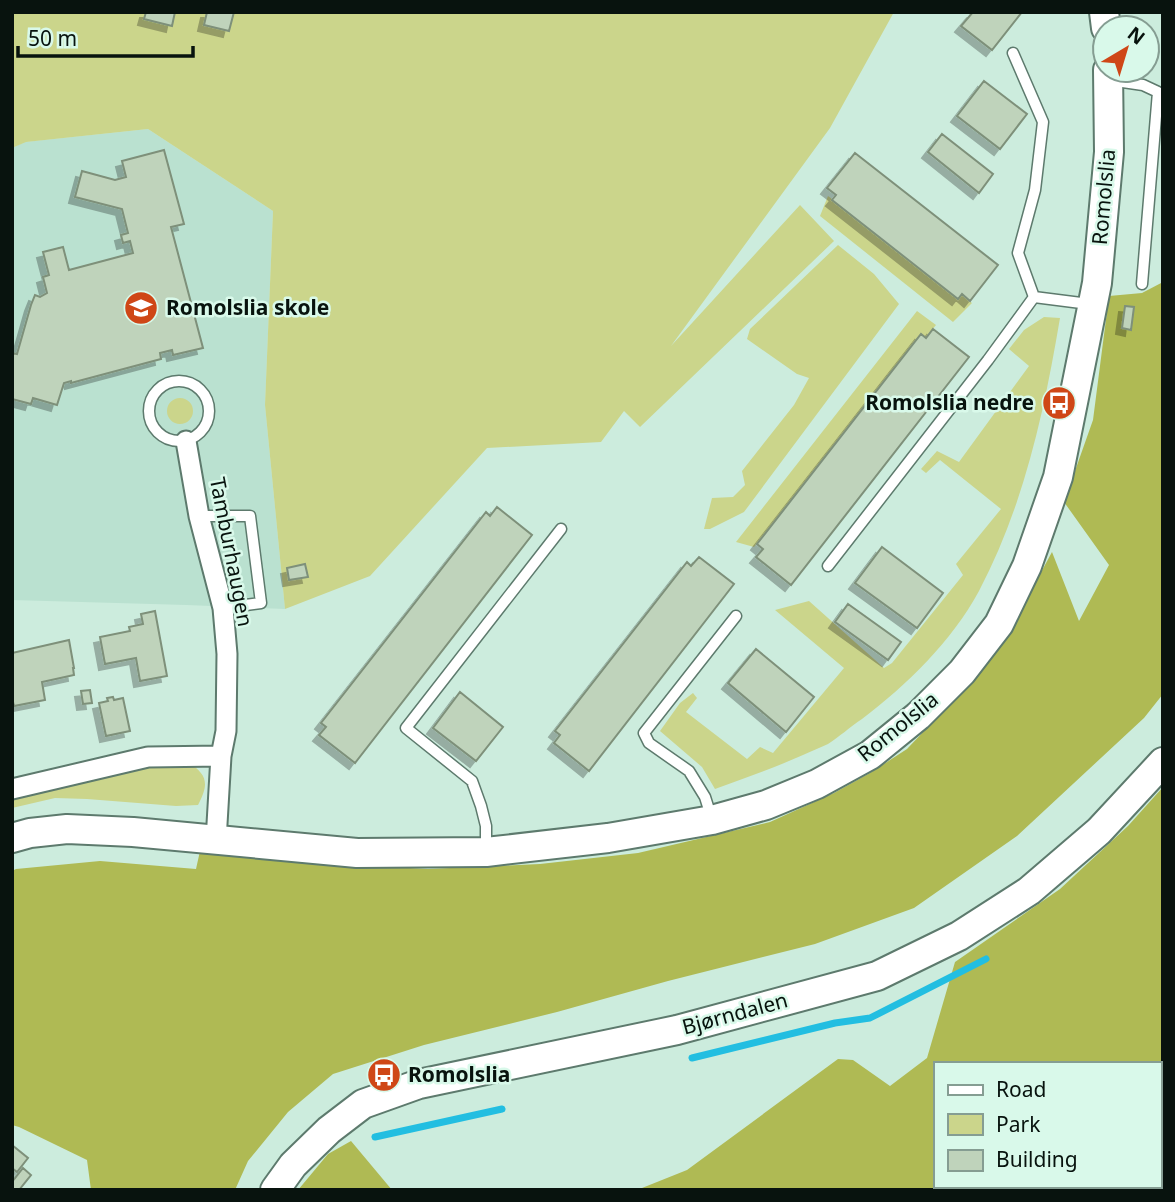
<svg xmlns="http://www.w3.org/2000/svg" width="1175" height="1202" viewBox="0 0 1175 1202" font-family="'Noto Sans',sans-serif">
<defs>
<filter id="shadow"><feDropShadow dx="-6" dy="6" stdDeviation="0" flood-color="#0004"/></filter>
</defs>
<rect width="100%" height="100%" fill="#ccecdd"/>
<path fill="#bae1d0" d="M148 129 273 211 265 405 285 609 186 605 12 600V148L25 142Z"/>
<path fill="#cbd58b" d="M12 12H894L830 128 671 346 800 205 834 241 640 427 624 411 601 442 487 448 370 576 285 609 265 405 273 211 148 129 26 142 12 148Z
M828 196 972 303 953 322 820 216Z
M838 245 874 274 899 304 744 512 710 529H704L712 498 733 497 745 485 742 471 794 405 809 378 797 374 747 339 750 329Z
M917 311 936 325 754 547 736 542Z
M1044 317 1060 318C1044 413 1024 505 979 591 952 641 907 685 862 719 850 727 839 737 828 744 820 748 811 751 803 755 774 768 745 778 715 789L702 767 660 731 680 703 693 693 697 698 686 712 747 759 760 747 773 753 844 668 775 610 809 601 884 668 892 663 963 575 956 564 1001 509 940 460 926 473 921 469 937 451 959 462 1029 366 1009 349 1024 330Z
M167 411a13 13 0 1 1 26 0a13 13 0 1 1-26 0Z
M188 762C208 775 209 784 198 805L176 806 87 799 55 798 12 808V796L136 770Z"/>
<path fill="#afba54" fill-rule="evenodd" d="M1163 282V694L1144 718 1017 836 914 908 815 944 668 981 557 1012 424 1045 333 1074 288 1112 248 1161 235 1190H91L87 1160 19 1127 12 1125V871L16 869 100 861 196 869 200 851 286 861 428 869 540 864 638 853 770 822 834 793 870 773 907 749 962 691 1020 611 1052 552 1079 621 1109 565 1064 502 1093 420 1109 296 1142 293Z
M1163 787V1190H637L687 1170 838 1059 853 1060 890 1086 927 1058 955 962 1060 889 1128 826ZM935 1064H1159V1186H935Z
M351 1141 392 1190H298L328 1154Z"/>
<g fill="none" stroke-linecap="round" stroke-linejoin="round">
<path stroke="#22bee1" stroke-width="7" d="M692 1058 835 1023 870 1018 986 959
M375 1137 502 1109"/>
</g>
<path fill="#bfd3bb" stroke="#7e907a" stroke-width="2" filter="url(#shadow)" d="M146 12H175L172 26 144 19Z
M207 12H234L229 31 204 25Z
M973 12H1022L992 50 961 26Z
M984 81 1027 114 1000 149 957 116Z
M942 134 993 174 979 193 928 152Z
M164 150 184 224 171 227 203 348 173 355 172 350 160 353 161 359 71 383V381L64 383 57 405 33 398 31 404 12 399V353L17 354 31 305 35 295 40 297 47 293 43 277 49 275 43 252 63 247 69 270 133 253 130 241 123 243 121 235 128 233 122 209 75 197 82 171 115 180 126 177 122 161Z
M855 153 998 265 970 301 962 294 958 299 832 200 836 195 827 188Z
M1125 306 1134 307 1131 330 1122 328Z
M933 329 969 357 791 585 756 557 763 549 757 544 921 334 926 338Z
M497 507 532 535 355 763 319 735 326 727 321 723 486 512 490 516Z
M882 547 943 593 917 628 855 583Z
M699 557 734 584 589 771 554 743 560 735 555 731 687 562 691 566Z
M305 564 308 577 289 580 287 568Z
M848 604 901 642 888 660 835 622Z
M155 611 167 676 140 681 136 658 105 664 100 637 130 631 129 627 143 624 141 614Z
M69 640 74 668H73L74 675 42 682 45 700 14 706 12 698V653Z
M756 649 814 697 786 732 728 683Z
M90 690 92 703 83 704 81 691Z
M460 692 503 727 476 761 433 728Z
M113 697 114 700 123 698 130 731 106 736 99 703 108 701 107 698Z
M12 1145 28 1158 17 1172 12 1168Z
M23 1168 31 1175 19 1190H12V1182Z"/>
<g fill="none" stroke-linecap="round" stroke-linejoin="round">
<g stroke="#5d7a6d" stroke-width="13">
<path id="lane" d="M1013 53 1043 122 1035 190 1018 253 1034 297
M1109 80 1143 85 1158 92 1142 284
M149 411a30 30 0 1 1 60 0a30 30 0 1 1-60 0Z
M199 516H250L261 603 223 608
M828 566 988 360 1034 297 1089 304
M711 816 705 797 689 771 649 743 644 733 736 616
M486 851V826L481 806 472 781 406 728 561 529"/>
</g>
<g stroke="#5d7a6d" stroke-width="23">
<path id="street" d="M186 441 199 516 223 608 227 654 226 731 221 756 216 841
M12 789 148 757 221 756"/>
</g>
<g stroke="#5d7a6d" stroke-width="32">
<path id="secondary" d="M1104 12 1106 28
M12 838 30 833 67 829 133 832 357 853 486 852 608 838 712 820 766 805 817 784 870 755 918 716 962 672 999 624 1027 566 1058 477 1097 283 1109 152 1108 70
M275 1190 293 1165 329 1130 363 1104 419 1084 677 1030 877 976 959 936 1029 891 1099 831 1163 762"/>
</g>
<use href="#lane" stroke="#fff" stroke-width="10"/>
<use href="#street" stroke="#fff" stroke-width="19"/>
<use href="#secondary" stroke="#fff" stroke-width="28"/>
</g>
<defs>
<g id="school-disc" transform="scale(1.75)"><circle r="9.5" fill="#cf4717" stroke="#d9f9ea"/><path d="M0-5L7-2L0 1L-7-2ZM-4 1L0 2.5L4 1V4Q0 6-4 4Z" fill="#fff"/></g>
<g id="bus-disc" transform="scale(1.75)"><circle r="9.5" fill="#cf4717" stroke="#d9f9ea"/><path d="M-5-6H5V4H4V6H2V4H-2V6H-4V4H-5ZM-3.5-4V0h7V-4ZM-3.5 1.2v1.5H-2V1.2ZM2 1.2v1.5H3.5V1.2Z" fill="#fff"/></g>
</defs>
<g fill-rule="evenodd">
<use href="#school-disc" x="141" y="308"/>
<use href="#bus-disc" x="1059" y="403"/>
<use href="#bus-disc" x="384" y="1075"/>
</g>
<g text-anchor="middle" stroke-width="5" stroke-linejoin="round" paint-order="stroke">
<g font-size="21" fill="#08130e" stroke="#d9f9ea">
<text transform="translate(1104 197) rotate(-85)" y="7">Romolslia</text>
<text transform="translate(231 552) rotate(79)" y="7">Tamburhaugen</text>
<text transform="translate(898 727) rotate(-39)" y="7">Romolslia</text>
<text transform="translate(735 1014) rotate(-15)" y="7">Bjørndalen</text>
</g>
<g font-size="21" font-weight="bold" fill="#08130e" stroke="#d9f9ea" text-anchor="start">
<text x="166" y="315">Romolslia skole</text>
<text x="1034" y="410" text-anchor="end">Romolslia nedre</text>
<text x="408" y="1082">Romolslia</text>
</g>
</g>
<rect width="1175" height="1202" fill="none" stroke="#08130e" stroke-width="28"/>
<rect x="934" y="1062" width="228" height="126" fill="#d9f9ea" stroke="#859d92" stroke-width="2"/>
<rect x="948" y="1085" width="35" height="10" fill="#ffffff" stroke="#859d92" stroke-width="2"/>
<text x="996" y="1097" font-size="21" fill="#08130e">Road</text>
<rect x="948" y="1114" width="35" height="21" fill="#cbd58b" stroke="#859d92" stroke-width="2"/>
<text x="996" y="1132" font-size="21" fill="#08130e">Park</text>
<rect x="948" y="1150" width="35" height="21" fill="#bfd3bb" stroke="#859d92" stroke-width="2"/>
<text x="996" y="1167" font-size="21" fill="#08130e">Building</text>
<g transform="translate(1126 49) rotate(38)"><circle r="33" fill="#d9f9ea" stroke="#859d92" stroke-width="2"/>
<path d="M0-5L12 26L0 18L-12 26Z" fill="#cf4717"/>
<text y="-10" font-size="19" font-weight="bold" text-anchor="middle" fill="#08130e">N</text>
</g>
<path d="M18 46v10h175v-10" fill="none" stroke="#08130e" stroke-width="3.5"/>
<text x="28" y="46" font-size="21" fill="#08130e" stroke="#d9f9ea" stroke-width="5" paint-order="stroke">50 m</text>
</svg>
